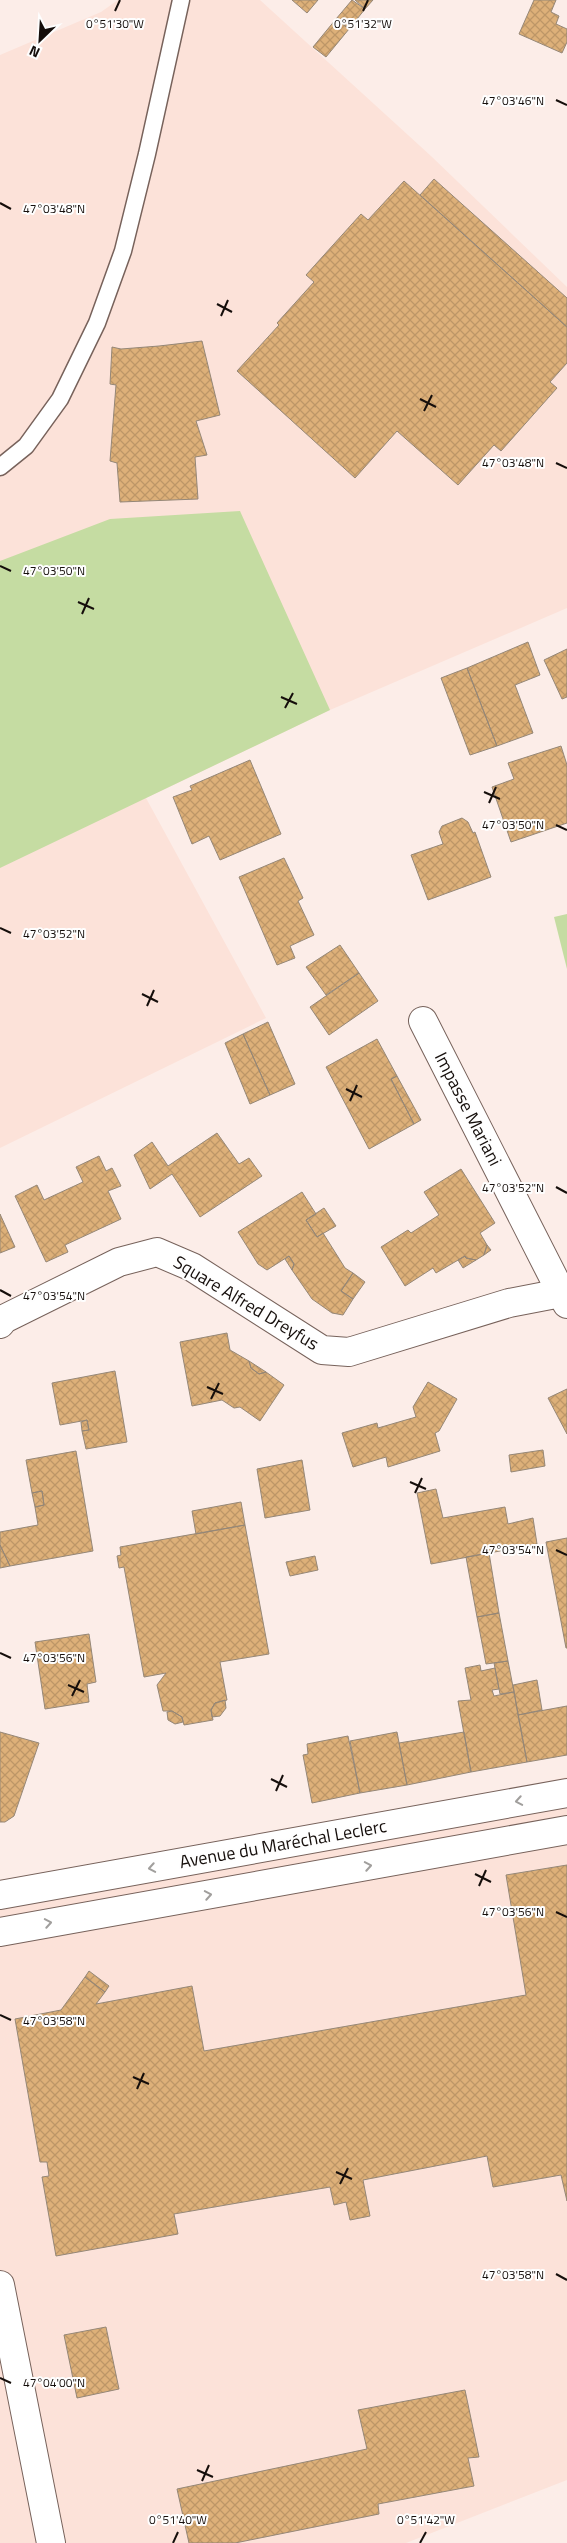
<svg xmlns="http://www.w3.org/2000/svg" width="567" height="2543" viewBox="0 0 567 2543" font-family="'Titillium Web',sans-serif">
<defs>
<pattern id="building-cross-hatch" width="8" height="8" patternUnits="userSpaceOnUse" patternTransform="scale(1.25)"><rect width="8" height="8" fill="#ddb079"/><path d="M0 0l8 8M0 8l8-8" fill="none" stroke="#bd9667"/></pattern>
</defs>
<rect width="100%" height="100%" fill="#fcede8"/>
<path fill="#fce2d9" d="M118 0H260L431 156 567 287V608L330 710 146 798 266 1018 0 1148V55L101 12Z
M567 1777V2480L406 2543H0V1903Z"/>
<path fill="#c5dca2" d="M240 511 330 710 0 868V561L110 519Z
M567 914V969L554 917Z"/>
<path fill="url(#building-cross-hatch)" stroke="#958777" d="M292 0H318L307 13Z
M352 0 365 9 349 29 336 19Z
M355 0H373L365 9Z
M534 0H556L551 12 559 16 556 24 567 29V42L562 53 519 34Z
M336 19 349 29 326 57 313 47Z
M434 179 567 298V327L420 195Z
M404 181 567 327V363L550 382 557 388 501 451 494 445 458 485 397 431 355 478 237 371 279 325 277 323 314 282 306 275 361 214 368 220Z
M202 341 220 415 196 421 207 455 195 457 198 499 120 502 117 463 110 461 116 385 110 384 112 347 121 349 159 346Z
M528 642 540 675 515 685 533 733 497 746 467 668Z
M567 649V697L562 699 544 660Z
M467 668 497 746 470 755 441 678Z
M561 746 567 765V823L511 842 492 787 514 779 508 763Z
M250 760 281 834 220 860 209 836 192 844 173 797 192 790 190 786Z
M462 818 468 822 473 833 475 832 491 877 428 900 411 855 443 844 439 832 442 826Z
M284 858 303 898 298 901 314 935 290 946 295 958 277 965 239 877Z
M340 945 359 973 326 995 306 967Z
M359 973 378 1001 329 1035 310 1007Z
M268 1022 295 1084 270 1095 243 1034Z
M243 1034 270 1095 250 1104 225 1043Z
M377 1039 397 1076 391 1079 414 1124 369 1149 326 1067Z
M397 1076 421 1120 414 1124 391 1079Z
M217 1133 239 1164 249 1158 262 1176 200 1217 172 1174 150 1189 134 1155 152 1142 168 1166Z
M99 1156 106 1171 112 1168 121 1186 108 1191 121 1219 65 1245 68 1252 46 1262 15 1196 37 1185 44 1200 83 1182 76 1167Z
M461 1169 495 1223 480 1233 487 1245 484 1255 476 1260 466 1258 465 1256 436 1273 433 1268 405 1286 381 1247 408 1230 411 1233 439 1215 424 1192Z
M302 1192 316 1214 306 1220 317 1237 323 1233 345 1268 353 1273 341 1291 353 1299 343 1315 332 1313 312 1299 292 1270 294 1264 289 1256 267 1270 258 1264 238 1232Z
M324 1208 336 1226 317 1237 306 1220Z
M0 1214 15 1247 0 1253Z
M487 1245 491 1250 484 1255Z
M289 1256 294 1264 292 1270 285 1259Z
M465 1256 466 1258 476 1260 463 1268 458 1260Z
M353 1273 365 1282 353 1299 341 1291Z
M227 1333 230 1350 249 1361 251 1368 259 1374 266 1372 284 1385 260 1421 240 1407 234 1408 222 1400 192 1406 180 1342Z
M249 1361 266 1372 259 1374 251 1368Z
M115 1371 127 1442 86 1449 82 1431 89 1430 87 1420 60 1425 52 1383Z
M428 1382 457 1399 439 1431 435 1433 440 1451 388 1467 386 1457 353 1467 342 1433 377 1423 378 1428 416 1417 413 1407Z
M567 1389V1434L548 1398Z
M87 1420 89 1430 82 1431 81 1422Z
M543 1450 545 1466 511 1472 509 1455Z
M76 1451 93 1551 10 1566 0 1545V1532L38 1525 35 1507 44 1505 42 1491 32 1493 26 1460Z
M302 1460 310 1510 265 1518 257 1469Z
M436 1489 443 1518 505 1507 508 1524 533 1518 537 1544 431 1564 417 1493Z
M42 1491 44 1505 35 1507 32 1493Z
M241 1502 245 1525 196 1534 192 1511Z
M245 1525 269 1654 220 1662 227 1700 215 1703 211 1710 213 1720 184 1725 182 1717 172 1711H163L157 1685 166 1673 144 1677 124 1567 119 1568 117 1556 121 1555 120 1547Z
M567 1538V1648H566L546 1542Z
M0 1545 10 1566 0 1568Z
M489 1553 499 1613 477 1617 466 1557Z
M315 1556 318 1570 290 1576 286 1562Z
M499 1613 508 1661 486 1664 477 1617Z
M89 1634 96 1682 87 1684 89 1702 45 1709 35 1642Z
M508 1661 514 1692 500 1694 494 1663Z
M480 1665 481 1671 495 1668 499 1689 492 1690 494 1696 514 1692 527 1762 471 1772 458 1701 471 1700 465 1668Z
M537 1680 542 1710 518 1715 513 1685Z
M225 1700 226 1708 220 1716 212 1717 211 1710 215 1703Z
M567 1706V1755L527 1762 518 1715Z
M172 1711 182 1717 183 1722 175 1724 168 1720 167 1712Z
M0 1732 39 1743 14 1816 5 1822H0Z
M397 1732 407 1785 360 1793 350 1741Z
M464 1732 471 1772 407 1785 399 1743Z
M348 1736 360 1793 312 1803 303 1755 308 1754 307 1744Z
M567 1865V2201L561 2175 493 2187 487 2156 363 2180 370 2216 350 2220 346 2202 334 2205 330 2187 174 2214 178 2234 56 2256 42 2177 49 2176 47 2162H40L15 2019 61 2010 85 1977 105 1992 96 2004 192 1986 204 2051 526 1995 506 1875Z
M89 1971 109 1986 105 1992 85 1977Z
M106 2327 119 2389 77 2398 64 2335Z
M465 2390 479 2457 468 2458 474 2486 378 2504 379 2514 235 2543H189L177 2489 367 2449 358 2410Z"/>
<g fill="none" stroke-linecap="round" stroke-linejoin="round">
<g stroke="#77625b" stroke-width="19">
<path id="service" d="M0 467 26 446 60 399 97 323 123 251 147 154 181 0"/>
</g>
<g stroke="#77625b" stroke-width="30">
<path id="minor" d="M423 1021 567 1304
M0 1324 4 1319 119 1262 157 1252 192 1267 322 1350 349 1352 509 1303 561 1293
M0 2285 51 2543"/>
</g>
<g stroke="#77625b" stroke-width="30">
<path id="secondary" d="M0 1895 567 1793
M0 1932 567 1830"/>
</g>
<use href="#service" stroke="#fff" stroke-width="16"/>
<use href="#minor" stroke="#fff" stroke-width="28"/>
<use href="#secondary" stroke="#fff" stroke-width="28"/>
</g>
<defs><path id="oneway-chevron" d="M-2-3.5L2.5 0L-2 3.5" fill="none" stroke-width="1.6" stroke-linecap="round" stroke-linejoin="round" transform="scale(1.25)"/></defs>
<g stroke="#a19f9d">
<use href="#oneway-chevron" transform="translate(519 1801) rotate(170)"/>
<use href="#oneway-chevron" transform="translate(368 1866) rotate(-10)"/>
<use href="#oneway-chevron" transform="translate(152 1868) rotate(170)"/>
<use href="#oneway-chevron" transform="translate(208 1895) rotate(-10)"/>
<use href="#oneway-chevron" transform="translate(48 1923) rotate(-10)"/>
</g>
<path fill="none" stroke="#150e0b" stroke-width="2" d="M115 11 120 0M363 11 368 0M556 100 567 105M0 203 11 209M217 304 232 312M221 316 228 300M420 399 436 407M424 411 432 395M556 463 567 468M0 566 11 571M78 602 94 609M82 614 89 598M281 697 297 704M285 708 293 693M484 792 500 799M489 803 496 787M556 825 567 830M0 928 11 933M142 994 158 1002M147 1006 154 990M346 1089 362 1097M350 1101 357 1085M556 1187 567 1193M0 1290 11 1296M207 1387 223 1394M211 1399 219 1383M410 1482 426 1489M415 1493 422 1478M556 1550 567 1555M0 1653 11 1658M68 1685 84 1692M72 1696 80 1680M271 1779 287 1787M276 1791 283 1775M475 1874 491 1882M479 1886 486 1870M556 1912 567 1917M0 2015 11 2020M133 2077 149 2084M137 2089 144 2073M336 2172 352 2179M340 2184 348 2168M556 2274 567 2280M0 2378 11 2383M197 2470 213 2477M202 2481 209 2465M173 2543 178 2532M420 2543 426 2532"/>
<g text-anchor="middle" stroke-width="4" stroke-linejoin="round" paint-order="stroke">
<g font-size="18" fill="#150e0b" stroke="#fefefe">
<text transform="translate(468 1109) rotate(63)" y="6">Impasse Mariani</text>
<text transform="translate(246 1303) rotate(31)" y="6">Square Alfred Dreyfus</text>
<text transform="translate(283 1844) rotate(-10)" y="6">Avenue du Maréchal Leclerc</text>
</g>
</g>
<g font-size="12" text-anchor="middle" fill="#150e0b" stroke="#fefefe" stroke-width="4" stroke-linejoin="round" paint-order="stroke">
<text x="115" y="28">0°51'30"W</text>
<text x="363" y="28">0°51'32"W</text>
<text x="513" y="105">47°03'46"N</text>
<text x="54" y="213">47°03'48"N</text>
<text x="513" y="467">47°03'48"N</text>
<text x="54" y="575">47°03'50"N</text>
<text x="513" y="829">47°03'50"N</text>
<text x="54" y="938">47°03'52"N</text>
<text x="513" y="1192">47°03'52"N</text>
<text x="54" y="1300">47°03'54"N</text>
<text x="513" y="1554">47°03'54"N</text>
<text x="54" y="1662">47°03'56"N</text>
<text x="513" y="1916">47°03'56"N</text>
<text x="54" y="2025">47°03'58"N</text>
<text x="513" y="2279">47°03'58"N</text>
<text x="54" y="2387">47°04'00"N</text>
<text x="178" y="2524">0°51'40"W</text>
<text x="426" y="2524">0°51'42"W</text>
</g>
<g transform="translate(40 40) rotate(205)" stroke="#fefefe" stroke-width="4" paint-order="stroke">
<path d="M0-4L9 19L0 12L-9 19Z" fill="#150e0b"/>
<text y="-8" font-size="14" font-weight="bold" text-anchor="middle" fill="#150e0b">N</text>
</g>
</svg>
